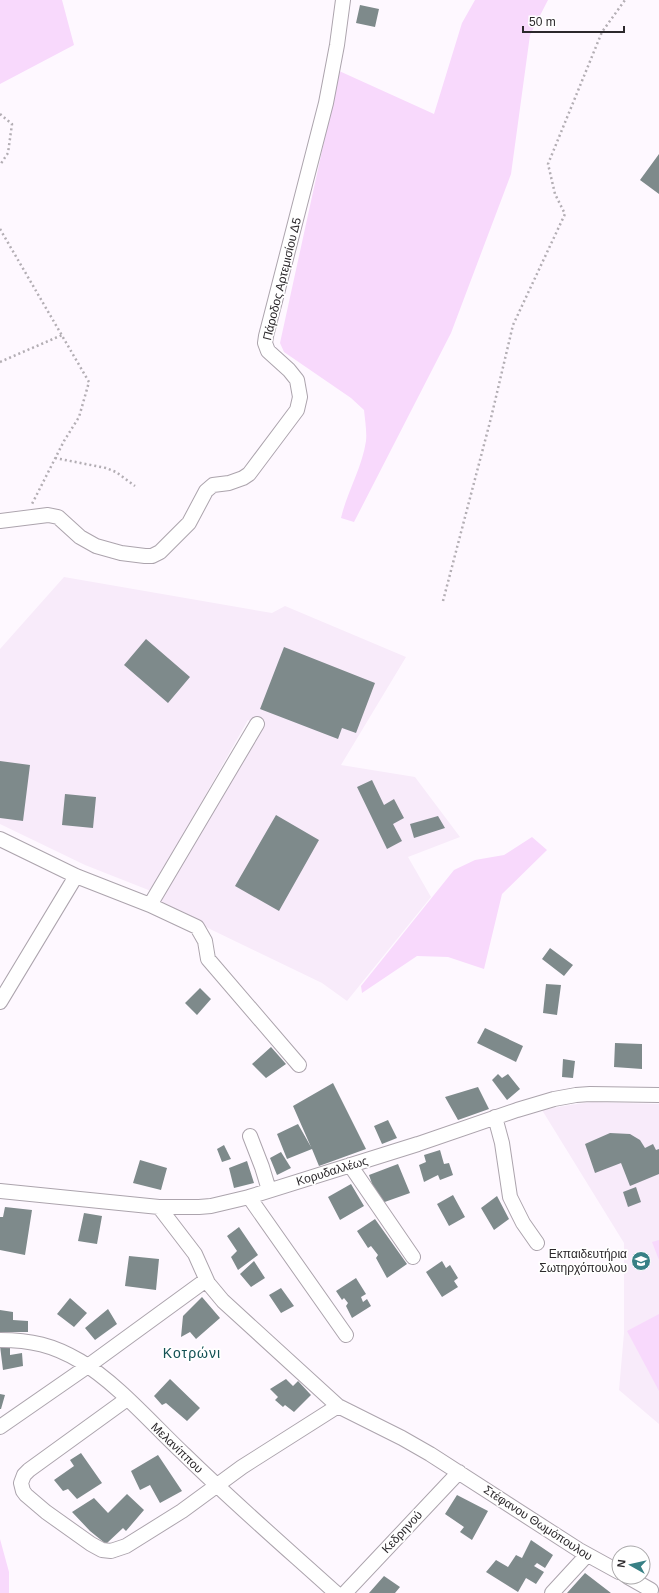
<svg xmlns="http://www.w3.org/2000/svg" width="659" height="1593" viewBox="0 0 659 1593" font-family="Helvetica,sans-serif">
<rect width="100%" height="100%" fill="#fef8ff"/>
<path fill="#f8ebfa" d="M64 577 272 613 285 606 406 657 341 765 415 777 460 837 408 857 431 897 347 1001 322 983 212 930 159 902 262 727 248 720 151 891 85 865 0 824V649Z
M592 1102 659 1104V1424L619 1390 624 1333V1243L542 1110 570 1105Z"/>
<path fill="#f8d9fc" d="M0 0H62L74 45 0 84Z
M475 0H548L530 35 511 174 451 333 354 522 341 518C347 492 362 468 366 441 367 432 365 420 364 410L351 398 284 352 280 343 327 128 337 70 434 114 462 23Z
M532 837 547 850 502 894 484 969 448 957 417 956 362 993 361 986 454 870 475 860 504 855Z
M659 1240V1260L652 1242Z
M659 1314V1391L627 1331Z
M0 1539 9 1572V1593H0Z"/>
<path fill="#7e8a8b" d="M360 5 379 9 375 27 356 23Z
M659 154V194L640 180Z
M146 639 190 677 168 703 124 665Z
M284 647 375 683 356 733 342 728 338 739 260 709Z
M0 761 30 765 23 821 0 818Z
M372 780 384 805 394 799 404 818 393 824 402 841 387 849 357 787Z
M65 794 96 797 93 828 62 825Z
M276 815 319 840 279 911 235 886Z
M438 816 445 828 414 838 410 824Z
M550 948 573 965 564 976 542 959Z
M546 984 561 985 557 1015 543 1013Z
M200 988 211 999 197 1015 185 1003Z
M485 1028 523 1046 516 1062 477 1043Z
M615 1043 642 1044V1069L614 1067Z
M271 1047 286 1064 266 1078 252 1064Z
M563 1059 575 1061 573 1078 562 1077Z
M498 1074 502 1078 508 1074 520 1089 507 1100 492 1080Z
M333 1083 366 1149 319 1166 312 1149 287 1159 277 1134 298 1124 311 1147 293 1106Z
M478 1087 489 1109 458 1120 445 1097Z
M388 1120 397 1138 382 1144 374 1126Z
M610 1133 630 1134 640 1140 645 1148 653 1144 656 1150 659 1149V1174L630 1186 621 1163 595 1173 585 1144Z
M224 1145 231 1159 222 1162 217 1149Z
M440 1150 444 1164 449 1163 453 1175 440 1180 438 1175 424 1182 419 1165 426 1162 424 1155Z
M281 1152 291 1168 277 1175 270 1158Z
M140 1160 167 1168 161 1190 133 1183Z
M247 1161 254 1183 234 1188 229 1168Z
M398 1164 410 1193 379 1204 369 1175Z
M351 1184 364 1206 340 1220 328 1197Z
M636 1187 641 1202 628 1207 623 1192Z
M453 1195 465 1217 449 1226 437 1204Z
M497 1196 509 1219 494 1230 481 1208Z
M5 1207 32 1210 25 1255 0 1250V1217H3Z
M84 1213 102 1216 97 1244 78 1241Z
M375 1219 407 1264 387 1278 376 1258 378 1255 371 1246 368 1248 357 1231Z
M239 1227 258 1255 238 1270 231 1257 237 1251 227 1236Z
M129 1256 159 1259 156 1290 125 1286Z
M254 1261 265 1278 251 1287 240 1274Z
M442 1261 446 1268 450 1265 458 1278 454 1281 458 1287 442 1297 426 1272Z
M356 1278 366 1294 361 1297 363 1302 367 1299 371 1306 352 1318 346 1306 348 1303 344 1298 342 1300 336 1291Z
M281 1288 294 1306 281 1313 269 1295Z
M202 1297 220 1318 196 1339 190 1332 181 1337 183 1316Z
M70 1298 87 1313 74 1327 57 1314Z
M108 1309 117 1324 95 1340 85 1328Z
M0 1310 13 1312V1320L28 1321V1332H0Z
M10 1345V1355L22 1353 23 1366 3 1370 0 1346Z
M170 1379 200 1408 187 1421 166 1403 162 1405 154 1396Z
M286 1379 293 1386 298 1381 311 1395 294 1412 285 1405 283 1407 275 1400 278 1397 270 1389Z
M0 1394 5 1395 1 1409H0Z
M81 1453 102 1483 77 1499 68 1489 63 1491 54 1480 74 1466 70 1460Z
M158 1455 182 1491 160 1503 150 1485 140 1490 131 1471Z
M127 1494 144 1510 126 1531 123 1528 106 1544 90 1531 72 1512 94 1498 108 1513Z
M457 1495 488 1511 472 1540 460 1532 464 1527 445 1514Z
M531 1540 553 1555 545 1568 537 1563 534 1566 544 1572 536 1584 526 1578 518 1592 486 1572 496 1560 508 1567 516 1555 522 1558Z
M585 1573 611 1593H567Z
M384 1576 400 1587 395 1593H369Z"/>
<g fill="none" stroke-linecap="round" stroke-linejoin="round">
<g stroke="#aca4ad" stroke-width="16">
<path id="street" d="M0 521 48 515 58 517 80 537 96 546 121 553 145 556H152L160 552 189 523 206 491 213 485 229 483 243 478 249 474 297 410 300 397 297 380 289 370 268 351 265 343 266 336 326 103 337 45 343 0
M0 839 76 876 150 905 197 927 205 941 208 959 299 1065
M150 905 257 724
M0 1002 76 876
M495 1117 502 1143 510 1197 523 1223 537 1243
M250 1136 262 1167 269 1190
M350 1165 413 1257
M0 1191 159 1207H199L211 1206 249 1197 418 1144 517 1110 554 1099 576 1095 590 1094 659 1095
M249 1197 346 1335
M159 1207 195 1254 208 1283 223 1301 338 1406 402 1438 430 1454 579 1550 619 1572
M0 1340C31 1340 53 1345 80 1361 117 1383 153 1425 184 1454 233 1502 285 1547 336 1593
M127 1399 29 1470 24 1475 21 1483 23 1491 26 1495 46 1512 91 1544 102 1550 111 1551 126 1546 182 1511 242 1467 338 1406
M0 1427 88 1366 206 1280
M628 1577 651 1590
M345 1593 459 1472
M552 1593 587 1555"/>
</g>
<path stroke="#b3aeb4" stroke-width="2.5" stroke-dasharray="2 3" stroke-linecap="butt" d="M0 114 12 124 8 153 0 165
M0 229 89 382 79 417 64 441 32 504
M0 362 62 335
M55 458 106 468 116 472 135 486
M443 601 491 418 513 325 565 214 555 194 548 164 602 32 625 0"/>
<use href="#street" stroke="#fff" stroke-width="14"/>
</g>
<defs>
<g id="school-disc" transform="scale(1)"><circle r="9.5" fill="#388085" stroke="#fff"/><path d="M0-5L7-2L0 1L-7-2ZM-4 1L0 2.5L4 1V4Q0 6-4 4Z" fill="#fff"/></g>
</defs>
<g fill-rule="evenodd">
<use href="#school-disc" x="641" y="1261"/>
</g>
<g text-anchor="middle" stroke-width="3.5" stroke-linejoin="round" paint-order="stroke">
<g font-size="12" fill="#2c292c" stroke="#fff">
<text transform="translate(282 279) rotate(-76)" y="4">Πάροδος Αρτεμισίου Δ5</text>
<text transform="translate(332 1171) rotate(-17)" y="4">Κορυδαλλέως</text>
<text transform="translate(177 1448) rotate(44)" y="4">Μελανίππου</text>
<text transform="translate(538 1523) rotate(33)" y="4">Στέφανου Θωμόπουλου</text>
<text transform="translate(402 1532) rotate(-47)" y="4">Κεδρηνού</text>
</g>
<g font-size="12" fill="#2c292c" stroke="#fff" text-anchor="end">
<text x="627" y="1258">Εκπαιδευτήρια<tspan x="627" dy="14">Σωτηρχόπουλου</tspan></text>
</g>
<g font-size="14" letter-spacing="1" fill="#135154" stroke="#fff">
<text x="192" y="1358">Κοτρώνι</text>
</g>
</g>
<g transform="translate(631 1565) rotate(278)"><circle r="19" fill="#ffffff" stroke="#aba9ab"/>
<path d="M0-3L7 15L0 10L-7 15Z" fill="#388085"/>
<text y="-6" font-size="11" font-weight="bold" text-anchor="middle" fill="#2c292c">N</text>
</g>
<path d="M523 26v6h101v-6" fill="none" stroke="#2c292c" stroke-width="2"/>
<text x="529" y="26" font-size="12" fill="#2c292c" stroke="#ffffff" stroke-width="3" paint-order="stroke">50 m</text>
</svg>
